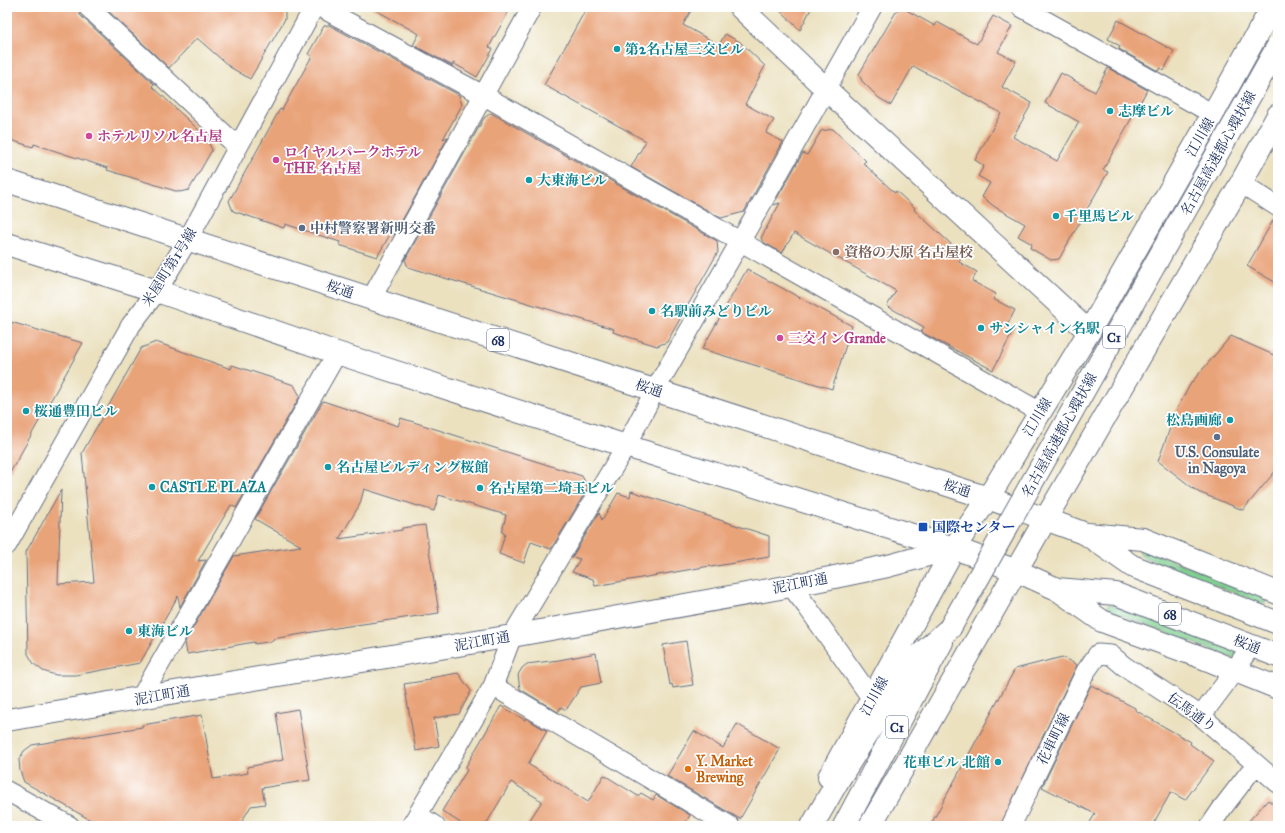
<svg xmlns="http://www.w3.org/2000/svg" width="1285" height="833" viewBox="0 0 1285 833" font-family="'IM FELL Great Primer','Noto Serif JP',serif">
<rect width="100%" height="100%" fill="#fff"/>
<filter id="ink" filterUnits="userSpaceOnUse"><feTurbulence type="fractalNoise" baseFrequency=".025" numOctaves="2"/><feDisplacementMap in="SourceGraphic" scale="8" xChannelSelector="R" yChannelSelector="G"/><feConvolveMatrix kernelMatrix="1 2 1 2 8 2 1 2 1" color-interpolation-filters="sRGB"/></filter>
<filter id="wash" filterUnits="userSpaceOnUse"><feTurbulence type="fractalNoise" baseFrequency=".012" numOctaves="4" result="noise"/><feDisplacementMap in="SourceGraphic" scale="16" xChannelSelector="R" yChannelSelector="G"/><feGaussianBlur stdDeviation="0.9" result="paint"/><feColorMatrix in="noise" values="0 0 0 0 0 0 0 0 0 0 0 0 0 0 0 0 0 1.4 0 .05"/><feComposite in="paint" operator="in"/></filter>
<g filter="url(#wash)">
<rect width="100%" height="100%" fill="#ebe1bf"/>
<path fill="#81d192" stroke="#4e8078" d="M1144 549 1263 596 1267 602 1263 604 1141 556 1139 550Z
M1109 604 1249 657 1248 664 1108 610 1107 606Z"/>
<g id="blocks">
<path fill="#e9a379" d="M7 7H77L78 11 80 15 154 84 152 86 206 137 212 150 189 190 179 192 107 170 108 168 34 144 33 147 7 139Z
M104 7H285V19L250 79 230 67 197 38 169 68Z
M370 7H511L489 47 493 49 477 77 453 63V66L413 45 419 34Z
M587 7H693L683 25 719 45 725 34 740 42 765 66 745 104 774 120 766 133 783 142 744 212 721 218 631 167 646 141 544 85Z
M776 7H812L800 30Z
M899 7H901L935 26 937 22 977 44 993 16 1012 26 998 52 1016 61 1002 87 1032 103 1013 137 1057 161 1079 122 1045 103 1061 73 1095 92 1108 68 1147 90 1103 170 1108 172 1059 259 1051 260 1030 248 1032 244 1018 236 1025 224 995 207 982 197 990 183 978 176 984 166 975 160 1001 113 913 66 891 105 879 98 862 81 859 74Z
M1118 20 1174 51 1164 70 1160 68 1158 71 1119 49 1120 46 1108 39Z
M329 25 459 95 462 105 443 139 448 137 394 235 392 231 377 257 339 245 340 242 285 224 284 228 233 211 229 201 280 109 282 110 312 56 308 54 324 26Z
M491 113 717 241 718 252 667 342 657 346 613 332 614 329 408 267 405 260 484 118Z
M833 129 866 161 863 163 895 193 896 191 915 208 914 210 963 255 959 262 977 272 972 281 996 294 993 299 1015 310 1007 326 1014 330 993 370 921 332 924 327 887 306 896 291 794 233 782 253 763 242 761 238 780 203 773 205 803 153 807 155 821 131Z
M1275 217 1278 218V284L1247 266Z
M747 269 852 326 832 389 702 349Z
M7 321 83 343 7 478Z
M1231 336 1278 357V468L1243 510 1198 492 1158 461 1177 409 1191 383Z
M156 342 231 369 232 365 294 385 300 396 236 508 231 505 198 561 206 560 180 607 178 596 140 663 76 675H56L49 673 43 671 34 664 28 654 26 552 61 490 58 584 94 582 82 453 141 348Z
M323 401 398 426 401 418 582 476 588 488 551 549 531 542 524 563 499 554 505 534 502 532 506 515 439 495 434 511 364 489 360 504 339 539 402 530V528L425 525 439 613 342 627 273 639V641L255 644 254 642 187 654 185 642 234 556 301 546 255 519Z
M631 491 769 536V557L711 567 710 566 595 586 593 579 572 572 580 559 572 557 599 513 602 520 618 493 630 497Z
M686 641 693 685 673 688 672 684 670 685 663 645Z
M596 653 601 683 581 687 566 710 561 707 558 712 520 689 518 675 522 668 527 664 559 660Z
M1062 657 1077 665 1000 826H930L1015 669Z
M458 673 471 691 459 714 434 718 439 746 416 751 404 684 430 680V678Z
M1091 685 1135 708V710L1191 742 1190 744 1214 761 1185 800 1171 792 1152 826H1088L1095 814 1042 787Z
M501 706 525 720V718L547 731 528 764 588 802 604 775 638 796 641 793 653 800 656 795 690 815 684 826H526L542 801 511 782 485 826H465L442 811 467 770 465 768Z
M298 709 310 780 262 788 265 804 251 806 239 826H101L24 782 20 771 19 760 24 751 32 745 142 727V725L202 715 213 779 248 773 247 767 283 760 276 713Z
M737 724 780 749 740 819 667 776 694 731 723 748Z
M1268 800 1278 808V826H1244Z"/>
</g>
</g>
<g filter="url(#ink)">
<use href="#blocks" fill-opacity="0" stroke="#646d80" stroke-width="1"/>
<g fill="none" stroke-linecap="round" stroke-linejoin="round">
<g stroke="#646d80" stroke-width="21">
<path id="minor" d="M88 7 237 146
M320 7 483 95 1040 412
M1021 7 1213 114
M1241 183 1278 207
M371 299 532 7
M7 545 131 325 157 291 188 239 314 7
M791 586 808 608 872 699
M493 686 730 826
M140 699 337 353
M1201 716 1225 684 1251 646
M7 791 70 826
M418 815 435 826
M411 826 493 686 512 636 626 446 655 390 740 242 872 7
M1011 826 1086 671 1098 654 1111 655 1124 666 1201 716 1278 783
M1210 826 1223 807 1256 764"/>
</g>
<g stroke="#646d80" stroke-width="24">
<path id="tertiary" d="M740 7 826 89 1089 332
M7 720 512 636 791 586 888 566 954 548"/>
</g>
<g stroke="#646d80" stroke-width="24">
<path id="primary" d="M7 181 988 498 1086 534 1132 566 1278 623
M7 244 157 291 337 353 626 446 954 548 1017 571 1057 589 1116 594 1278 656
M1087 534 1143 539 1278 593
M1058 590 1102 621 1206 659 1278 688
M829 777 954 548 988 498 1089 332 1213 114 1272 7
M870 826 1045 520 1241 183 1278 115"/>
</g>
<g stroke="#646d80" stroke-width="24">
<path id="motorway" d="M812 826 839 779 913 661 950 628
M844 826 942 642"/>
</g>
<use href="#minor" stroke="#fff" stroke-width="19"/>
<use href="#tertiary" stroke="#fff" stroke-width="22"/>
<use href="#primary" stroke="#fff" stroke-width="22"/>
<use href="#motorway" stroke="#fff" stroke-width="22"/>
<g stroke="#646d80" stroke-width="24" stroke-linecap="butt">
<path id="motorway-bridge" d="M950 628 1278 46"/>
</g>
<use href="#motorway-bridge" stroke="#fff" stroke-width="22"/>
</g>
</g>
<g fill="#0f9aa8" stroke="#fff" stroke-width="1.5">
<circle cx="617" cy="49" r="4"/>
<circle cx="1110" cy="111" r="4"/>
<circle cx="529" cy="180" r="4"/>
<circle cx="1056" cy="216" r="4"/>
<circle cx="652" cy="311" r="4"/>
<circle cx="981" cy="328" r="4"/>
<circle cx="26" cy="411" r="4"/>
<circle cx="1230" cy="420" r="4"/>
<circle cx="328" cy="467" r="4"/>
<circle cx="152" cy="487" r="4"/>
<circle cx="480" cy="488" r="4"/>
<circle cx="129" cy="631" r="4"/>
<circle cx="998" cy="762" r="4"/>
</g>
<g fill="#d1479c" stroke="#fff" stroke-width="1.5">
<circle cx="89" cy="136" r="4"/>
<circle cx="276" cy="160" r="4"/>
<circle cx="780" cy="338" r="4"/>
</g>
<g fill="#5c6f8a" stroke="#fff" stroke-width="1.5">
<circle cx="302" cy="228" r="4"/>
<circle cx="1217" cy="437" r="4"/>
</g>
<circle fill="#8d6e63" stroke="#fff" stroke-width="1.5" cx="836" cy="252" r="4"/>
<rect fill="#1a4fb4" stroke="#fff" stroke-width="1.5" x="918" y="522" width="10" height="10" rx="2"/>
<circle fill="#e8710a" stroke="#fff" stroke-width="1.5" cx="688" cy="769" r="4"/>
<g text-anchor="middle" stroke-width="3.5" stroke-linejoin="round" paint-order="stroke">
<g fill="#fff" stroke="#5f6d8e" stroke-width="1">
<rect x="1103" y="326" width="22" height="22" rx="3"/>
<rect x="487" y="329" width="22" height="22" rx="3"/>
<rect x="1159" y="603" width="22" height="22" rx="3"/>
<rect x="886" y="716" width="22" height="22" rx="3"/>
</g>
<g font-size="13" font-weight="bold" fill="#1b2f5e">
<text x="1114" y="342">C1</text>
<text x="498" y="345">68</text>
<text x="1170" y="619">68</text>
<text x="897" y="732">C1</text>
</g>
<g font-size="14" font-weight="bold" fill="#0d838f" stroke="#fff" text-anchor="start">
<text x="625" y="54">第2名古屋三交ビル</text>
<text x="1118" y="116">志摩ビル</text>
<text x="537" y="185">大東海ビル</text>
<text x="1064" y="221">千里馬ビル</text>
<text x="660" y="316">名駅前みどりビル</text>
<text x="989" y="333">サンシャイン名駅</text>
<text x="34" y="416">桜通豊田ビル</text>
<text x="1222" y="425" text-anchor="end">松島画廊</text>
<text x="336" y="472">名古屋ビルディング桜館</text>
<text x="160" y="492">CASTLE PLAZA</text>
<text x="488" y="493">名古屋第二埼玉ビル</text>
<text x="137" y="636">東海ビル</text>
<text x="990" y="767" text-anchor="end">花車ビル 北館</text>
</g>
<g font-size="14" font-weight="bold" fill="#b23c85" stroke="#fff" text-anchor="start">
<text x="97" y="141">ホテルリソル名古屋</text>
<text x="284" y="157">ロイヤルパークホテル<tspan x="284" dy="16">THE 名古屋</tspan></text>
<text x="788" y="343">三交インGrande</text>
</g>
<g font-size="14" fill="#1b2f5e" stroke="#fff">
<text transform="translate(1200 137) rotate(-60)" y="5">江川線</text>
<text transform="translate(1218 153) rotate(-61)" y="5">名古屋高速都心環状線</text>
<text transform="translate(169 267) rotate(-58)" y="5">米屋町第1号線</text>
<text transform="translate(340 289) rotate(18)" y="5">桜通</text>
<text transform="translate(649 388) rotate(18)" y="5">桜通</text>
<text transform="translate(1037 417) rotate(-59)" y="5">江川線</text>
<text transform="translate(1059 435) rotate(-61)" y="5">名古屋高速都心環状線</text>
<text transform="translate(957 488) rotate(18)" y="5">桜通</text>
<text transform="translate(800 583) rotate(-11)" y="5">泥江町通</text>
<text transform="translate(482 641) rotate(-10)" y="5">泥江町通</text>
<text transform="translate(1247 644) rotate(21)" y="5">桜通</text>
<text transform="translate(162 695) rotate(-10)" y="5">泥江町通</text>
<text transform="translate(874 696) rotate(-61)" y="5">江川線</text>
<text transform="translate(1192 712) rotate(36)" y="5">伝馬通り</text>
<text transform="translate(1053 739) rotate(-64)" y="5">花車町線</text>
</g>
<g font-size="14" font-weight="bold" fill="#4e5e75" stroke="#fff" text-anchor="start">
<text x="310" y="233">中村警察署新明交番</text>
<text x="1217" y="457" text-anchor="middle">U.S. Consulate<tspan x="1217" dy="16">in Nagoya</tspan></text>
</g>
<g font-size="14" font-weight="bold" fill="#785e54" stroke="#fff" text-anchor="start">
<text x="844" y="257">資格の大原 名古屋校</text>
</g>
<g font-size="14" font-weight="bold" fill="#164399" stroke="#fff" text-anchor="start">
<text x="932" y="532">国際センター</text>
</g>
<g font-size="14" font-weight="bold" fill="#c56008" stroke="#fff" text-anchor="start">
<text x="696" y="766">Y. Market<tspan x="696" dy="16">Brewing</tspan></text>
</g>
</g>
<rect width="1285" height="833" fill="none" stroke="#fff" stroke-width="24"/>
</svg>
